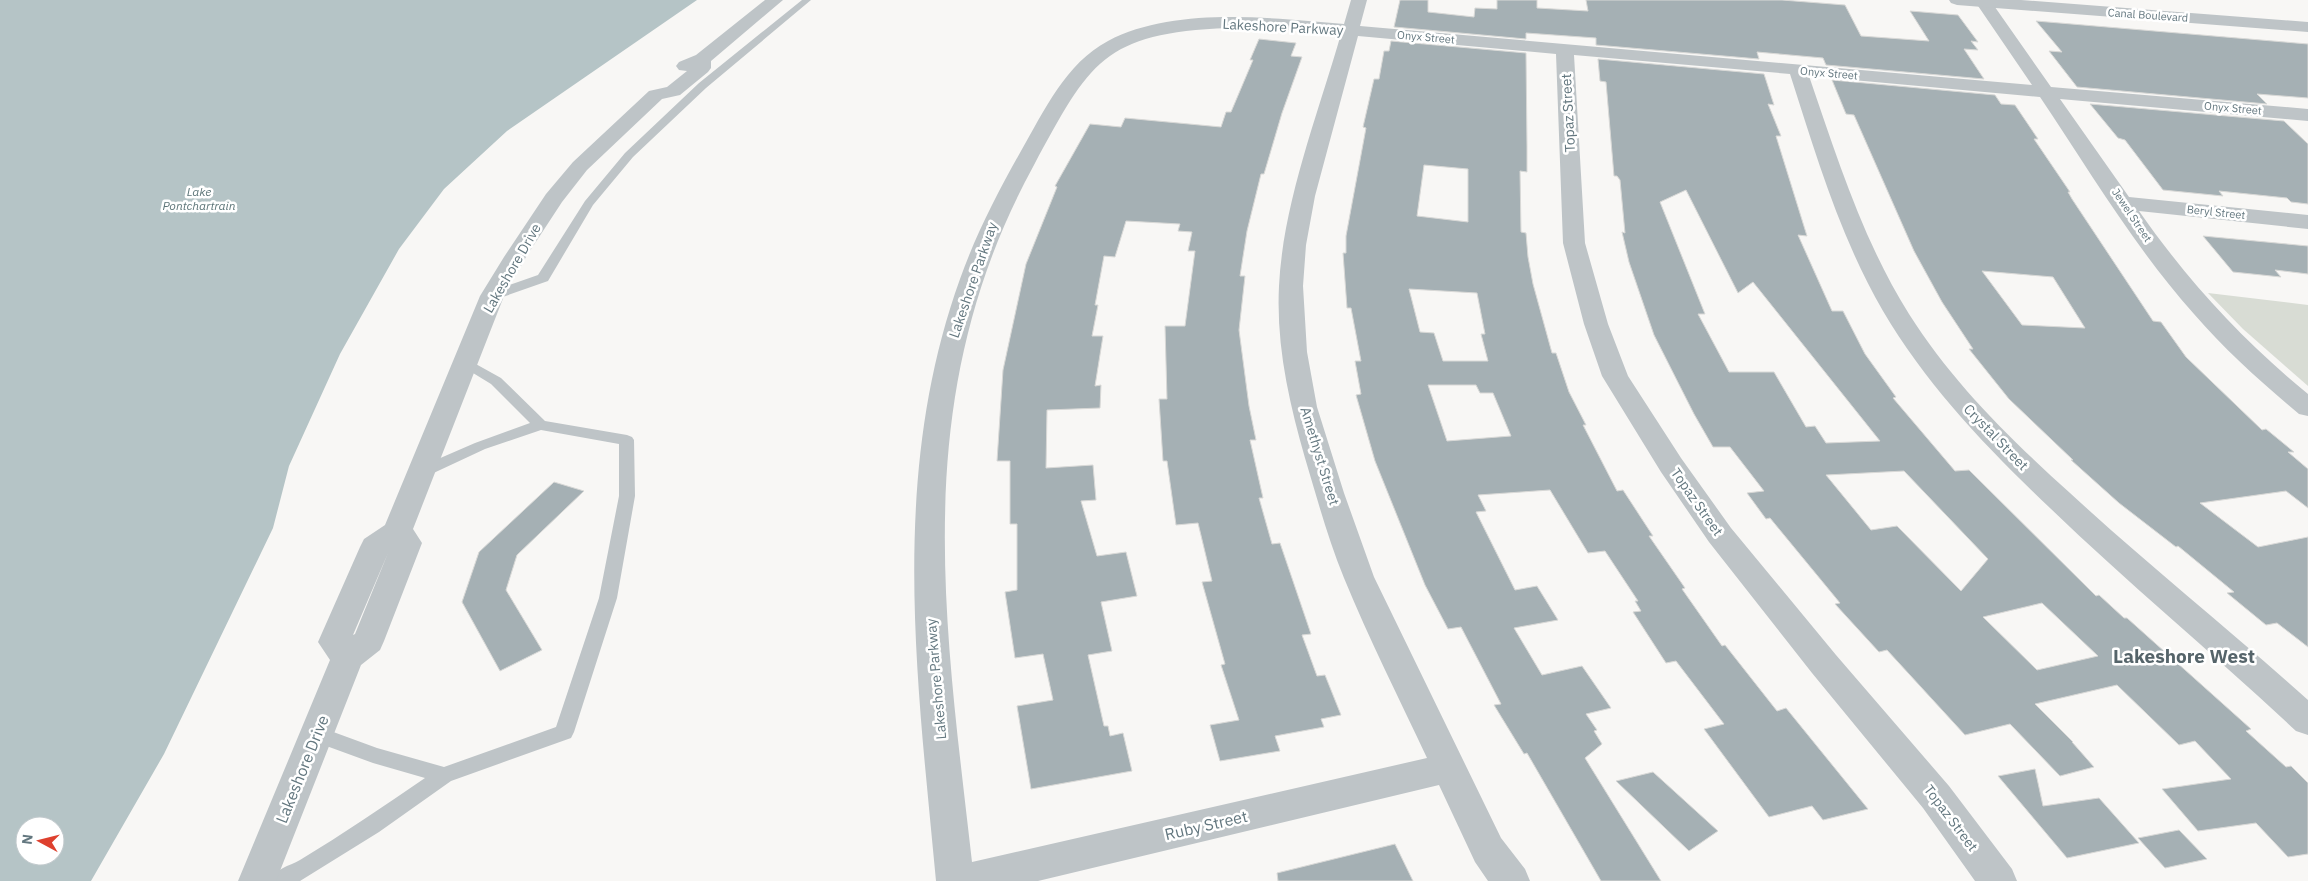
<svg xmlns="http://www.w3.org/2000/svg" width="2308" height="881" viewBox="0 0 2308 881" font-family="'IBM Plex Sans',sans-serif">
<rect width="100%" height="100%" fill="#f8f7f5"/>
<path fill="#d8dcd4" d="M2208 293 2308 305V386L2243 329Z"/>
<path fill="#b5c4c6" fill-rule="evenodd" d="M0 0H697L507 131 444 189 399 249 340 354 289 466 273 528 164 754 91 881H0ZM25 826H55V856H25Z"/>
<path fill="#a5b0b4" stroke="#d9d9d7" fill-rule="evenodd" d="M1400 0H1428V12L1474 17 1475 8 1497 9V0H1537V8L1588 11 1586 0H1782L1845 5 1861 36 1929 41 1910 11 1958 15 1978 42 1971 41 1978 50 1964 49 1984 79 1826 65 1823 58 1757 52 1759 59 1596 45V38L1526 33V39L1394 27Z
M2036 21 2308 44V98L2257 94 2267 104 2077 87 2049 51 2062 52Z
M1259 39 1296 43 1291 56 1302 57 1282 113 1264 174H1261L1247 231 1240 276H1245L1239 330 1249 406 1256 440H1250L1263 498H1259L1272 544 1280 543 1311 634 1302 635 1317 676 1325 675 1341 715 1321 719 1324 727 1275 736 1280 751 1220 761 1210 725 1239 720 1221 665 1225 664 1202 582 1212 581 1198 523 1176 525 1167 461H1163L1159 399H1167L1165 326H1185L1195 251H1188L1192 232 1178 231 1180 224 1126 221 1115 257 1104 256 1095 305H1098L1092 336H1103L1095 386 1101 385 1100 408 1047 410 1046 468 1093 465 1096 500 1081 501 1097 556 1126 552 1137 596 1101 602 1112 651 1088 655 1104 726H1108L1110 736 1123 733 1132 771 1031 789 1017 706 1053 700 1043 654 1015 658 1005 592 1017 590V524H1010V461H997L1003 370 1026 264 1057 187 1055 186 1090 124 1121 127 1125 118 1221 127 1226 112H1231L1253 60H1250Z
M1391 41 1526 53 1527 147V172L1520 171 1521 232 1526 233 1528 257 1533 284 1552 353H1556L1569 392 1586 425H1583L1617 491 1623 490 1653 536H1649L1685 588 1682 589 1722 646 1725 645 1777 711 1786 708 1868 809 1823 820 1812 806 1769 817 1704 729 1724 724 1676 661 1666 663 1633 612 1641 611 1635 601H1638L1605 551 1588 553 1550 490 1478 495 1486 511 1476 512 1515 590 1537 586 1558 620 1514 628 1542 675 1582 666 1611 708 1586 714 1597 730 1594 731 1602 744 1585 758 1661 881H1601L1527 753 1524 754 1494 705 1501 704 1461 627 1448 629 1425 585 1375 461 1356 395 1361 394 1355 361H1361L1351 308H1347L1343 253H1346V236L1366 128 1363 127 1374 79H1379L1384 51H1389ZM1424 165 1468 169V222L1417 216ZM1409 289 1477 293 1485 334H1481L1488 361H1443L1434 333 1420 332ZM1428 385H1476L1480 393H1493L1511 436 1447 441Z
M1598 59 1764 74 1774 105 1768 104 1781 136H1776L1807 236 1798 235 1832 311H1843L1865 354 1896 397 1893 398 1955 471 1969 470 2096 596 2099 595 2124 618H2127L2251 729 2246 731 2286 767 2291 766 2308 783V854L2288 857 2256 823 2198 831 2162 789 2231 779 2195 741 2179 745 2117 685 2035 704 2073 742H2072L2094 767 2060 776 2010 724 1965 735 1887 650 1879 652 1835 604 1840 603 1770 518 1766 519 1747 493 1764 491 1730 447H1713L1694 414 1654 335 1629 262 1622 232 1625 233 1620 180 1617 176H1614L1606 82 1600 81ZM1686 190 1738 293 1753 282 1880 441 1826 443 1815 426 1806 427 1774 372H1729L1698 314H1705L1660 202ZM1904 471 1988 559 1961 591 1897 526 1871 530 1826 475ZM2042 603 2098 656 2037 670 1983 617Z
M1832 80 1995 95 2001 104 2015 105 2038 139H2034L2070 192H2068L2072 199 2153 321 2161 322 2186 357 2262 430 2266 429 2294 452H2288L2308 469V508L2286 491 2200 503 2258 547 2308 537V647L2277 623 2266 625 2227 593 2234 592 2178 546 2176 547 2119 503 2071 460H2073L2009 399 1969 349H1973L1942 302 1914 251 1854 115 1846 114ZM1982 271 2053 277 2085 328 2022 325Z
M2090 104 2284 121 2308 144V204L2291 202 2287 198 2219 191 2223 196 2163 190 2125 140 2118 138Z
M2203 236 2308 246V274L2275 270 2281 277 2233 272Z
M554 482 584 491 517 555 506 590 542 650 500 671 462 602 479 552Z
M2035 769 2043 806 2099 798 2139 843 2067 858 1998 776Z
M1653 772 1718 831 1689 851 1616 781Z
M2179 830 2207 859 2165 868 2138 838Z
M1395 844 1413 881H1278L1277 873Z"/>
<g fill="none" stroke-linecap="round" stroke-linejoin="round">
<path fill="#bec4c7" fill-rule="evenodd" d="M802 0H811L706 88 633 157 593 205 548 281 497 299H487L486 296 487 293 538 275 585 201 625 153 699 83Z
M465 358 501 378 545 421 627 435 632 437 634 440 635 496 617 598 574 732 571 738 451 781 379 832 300 881H269C275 869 289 866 300 860 343 834 384 806 425 778L373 763 310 740 307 734 310 728 317 726 377 748 444 767 556 727 599 598 619 496V444L541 430 485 449 425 477H415L412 473 415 469 475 443 530 423 491 384 460 365 458 362 460 359Z"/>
<path fill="#bec4c7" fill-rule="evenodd" d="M1351 0H1367L1360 26 2032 85 1974 0H1990L2051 87 2308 109V121L2060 99 2129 197 2308 215V229L2139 211C2188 281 2242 340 2308 394V416L2299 414C2262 383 2226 351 2194 314 2135 248 2089 170 2040 97L1809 76C1837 157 1863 241 1909 314 1952 382 2010 439 2070 493 2147 564 2230 630 2308 700V735L2296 731C2215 655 2130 585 2050 508 1988 449 1927 386 1883 311 1840 237 1816 155 1790 74L1574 55 1585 243 1608 324 1628 376 1681 458 1731 528 1836 655 1949 786 2012 869 2017 881H1975L1923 808 1812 673 1709 542 1661 472 1602 376 1584 324 1563 243 1556 54 1358 36 1315 196 1306 245 1303 286 1307 352 1317 407 1344 493 1374 577 1501 838 1525 869 1530 881H1488L1475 862 1439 785 1038 881H936C917 677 889 476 960 279 976 234 998 192 1021 151 1044 111 1066 63 1108 41 1174 6 1272 18 1344 24ZM1228 28H1271L1341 34C1318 114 1283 203 1279 286 1276 345 1289 402 1305 458 1317 498 1328 539 1344 578 1369 639 1399 698 1427 758L972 862C944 615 908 395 1034 165 1090 62 1103 33 1228 28Z"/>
<path fill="#bec4c7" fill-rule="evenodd" d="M765 0H783L711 61V68L708 72 680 95 662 99 587 170 562 202 526 257 504 296 413 529 422 543 384 641 380 650 361 665 276 881H238L330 660 318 642 360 547 364 539 385 525 480 296 504 257 546 194 573 162 649 91 667 87 687 71 679 70 676 66 679 62 696 55ZM388 553 355 634 353 635Z
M1949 0H2021L2308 22V32L1957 5 1951 3Z"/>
</g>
<g text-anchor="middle" stroke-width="5" stroke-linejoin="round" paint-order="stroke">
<g font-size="11" fill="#63777f" stroke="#fff">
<text transform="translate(2148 15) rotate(4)" y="4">Canal Boulevard</text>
<text transform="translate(1426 37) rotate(5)" y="4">Onyx Street</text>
<text transform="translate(1829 73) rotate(5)" y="4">Onyx Street</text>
<text transform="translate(2233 108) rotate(5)" y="4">Onyx Street</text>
<text transform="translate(2216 212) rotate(6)" y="4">Beryl Street</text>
<text transform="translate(2132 215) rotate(56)" y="4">Jewel Street</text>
</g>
<g font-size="12" font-style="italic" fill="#5e7679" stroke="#fff">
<text x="199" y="196">Lake<tspan x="199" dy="14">Pontchartrain</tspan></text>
</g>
<g font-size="14" fill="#63777f" stroke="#fff">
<text transform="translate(1283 27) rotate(3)" y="5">Lakeshore Parkway</text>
<text transform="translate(1568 113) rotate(-93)" y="5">Topaz Street</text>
<text transform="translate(512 268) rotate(-60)" y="5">Lakeshore Drive</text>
<text transform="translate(973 280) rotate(-71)" y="5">Lakeshore Parkway</text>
<text transform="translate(1996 437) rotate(46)" y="5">Crystal Street</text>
<text transform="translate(1320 456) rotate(73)" y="5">Amethyst Street</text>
<text transform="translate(1697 502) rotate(55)" y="5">Topaz Street</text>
<text transform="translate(936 679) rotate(-95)" y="5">Lakeshore Parkway</text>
<text transform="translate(1951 818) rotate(53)" y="5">Topaz Street</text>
</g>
<g font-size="16" fill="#63777f" stroke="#fff">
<text transform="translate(302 769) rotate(-68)" y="6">Lakeshore Drive</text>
<text transform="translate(1206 825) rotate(-13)" y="6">Ruby Street</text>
</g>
<g font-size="19" font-weight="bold" fill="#55646a" stroke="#fff">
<text x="2184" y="663">Lakeshore West</text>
</g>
</g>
<g transform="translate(40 841) rotate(277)"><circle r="24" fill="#ffffff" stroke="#c1c9cc"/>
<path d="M0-4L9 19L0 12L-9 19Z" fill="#de402e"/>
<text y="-8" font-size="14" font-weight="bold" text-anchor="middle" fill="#63777f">N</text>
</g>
</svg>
